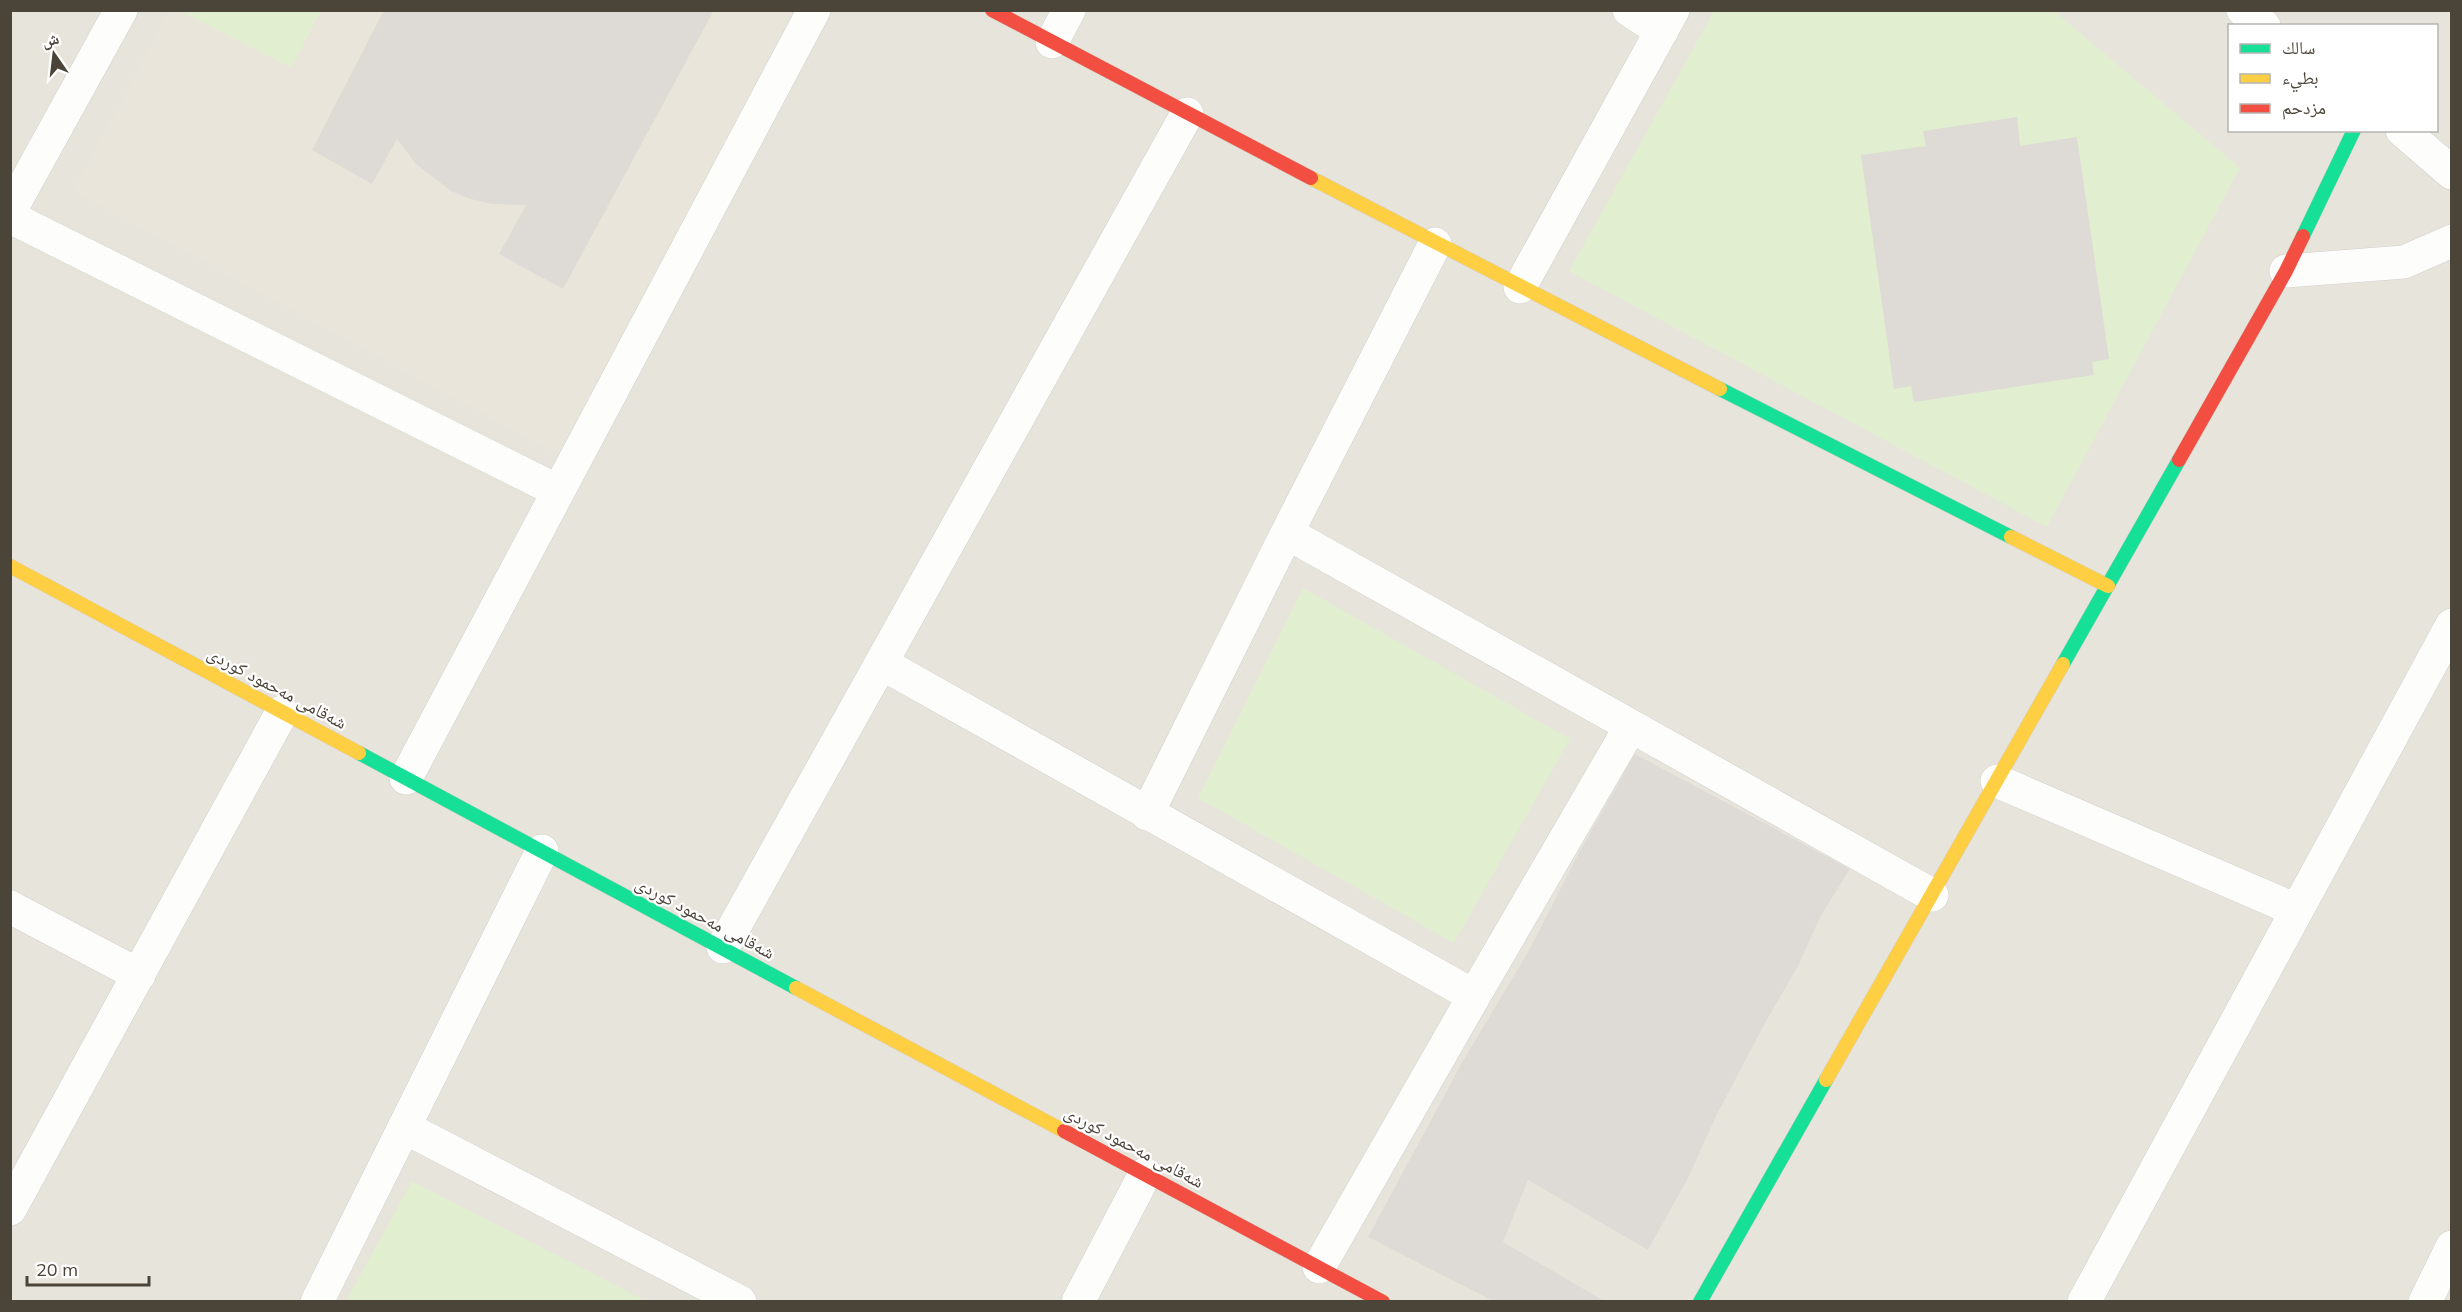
<svg xmlns="http://www.w3.org/2000/svg" width="2462" height="1312" viewBox="0 0 2462 1312" font-family="Mulish,'Noto Naskh Arabic',sans-serif">
<rect width="100%" height="100%" fill="#f4f2ee"/>
<path fill="#e7e4dc" fill-rule="evenodd" d="M11 11H2451V1301H11ZM2230 26H2436V130H2230Z"/>
<path fill="#eae5da" d="M170 11H793L561 456 74 191Z"/>
<path fill="#e1eecf" d="M186 10H321V11L291 68 184 13Z
M1714 11H2054L2240 168 2047 527 1569 271Z
M1303 588 1570 739 1454 943 1198 798Z
M412 1181 646 1301H346Z"/>
<path fill="#dedbd6" d="M384 10H714L563 289 499 254 526 205 492 204 471 199 451 191 416 164 397 139 372 184 312 150Z
M2017 117 2020 146 2077 137 2109 359 2092 362 2094 375 1914 402 1911 386 1894 389 1861 155 1926 146 1923 131Z
M1635 754 1850 869 1820 917 1798 966 1765 1023 1716 1116 1688 1178 1648 1250 1528 1180 1503 1242 1606 1302H1495L1368 1237 1463 1061 1527 954 1580 851Z"/>
<g fill="none" stroke-linecap="round" stroke-linejoin="round">
<g stroke="#d2d0cb" stroke-width="34">
<path id="street" d="M1629 10 1662 31
M2243 10 2264 26
M1052 42 1069 10
M2402 130 2452 173
M10 211 121 10
M10 217 558 491
M2286 271 2404 262 2452 241
M1520 287 1673 10
M1287 533 1932 895
M881 663 1474 996 1631 726
M406 778 814 10
M1997 781 2296 910
M1147 814 1287 533 1435 244
M10 907 139 975
M723 947 1187 114
M404 1127 740 1302
M10 1209 282 712
M1319 1267 1474 996
M317 1302 542 851
M1078 1302 1145 1174
M2084 1302 2452 625
M2425 1302 2452 1247"/>
</g>
<g stroke="#d3cfc5" stroke-width="15">
<path id="fast" d="M2303 236 2354 130
M1720 389 2011 537
M2063 664 2179 460
M359 753 796 988
M1700 1302 1826 1080"/>
</g>
<g stroke="#d3cfc5" stroke-width="15">
<path id="slow" d="M1311 178 1720 389
M2011 537 2108 586
M10 566 359 753
M796 988 1064 1131
M1826 1080 2063 664"/>
</g>
<g stroke="#d3cfc5" stroke-width="15">
<path id="jam" d="M992 10 1311 178
M2179 460 2286 271 2303 236
M1064 1131 1383 1302"/>
</g>
<use href="#street" stroke="#fdfdfc" stroke-width="33"/>
<use href="#fast" stroke="#16e098" stroke-width="14"/>
<use href="#slow" stroke="#ffcf43" stroke-width="14"/>
<use href="#jam" stroke="#f24e42" stroke-width="14"/>
</g>
<g text-anchor="middle" stroke-width="4.5" stroke-linejoin="round" paint-order="stroke">
<g font-size="18" fill="#4b4439" stroke="#fff">
<text transform="translate(277 688) rotate(28)" y="6">شەقامی مەحمود کوردی</text>
<text transform="translate(705 918) rotate(28)" y="6">شەقامی مەحمود کوردی</text>
<text transform="translate(1134 1147) rotate(28)" y="6">شەقامی مەحمود کوردی</text>
</g>
</g>
<rect width="2462" height="1312" fill="none" stroke="#4b4439" stroke-width="24"/>
<rect x="2228" y="24" width="210" height="108" fill="#ffffff" stroke="#b7b4b0" stroke-width="1.5"/>
<rect x="2240" y="44" width="30" height="9" fill="#16e098" stroke="#b7b4b0" stroke-width="1.5"/>
<text x="2282" y="54" font-size="18" fill="#4b4439">سالك</text>
<rect x="2240" y="74" width="30" height="9" fill="#ffcf43" stroke="#b7b4b0" stroke-width="1.5"/>
<text x="2282" y="84" font-size="18" fill="#4b4439">بطيء</text>
<rect x="2240" y="104" width="30" height="9" fill="#f24e42" stroke="#b7b4b0" stroke-width="1.5"/>
<text x="2282" y="114" font-size="18" fill="#4b4439">مزدحم</text>
<g transform="translate(54 54) rotate(346)" stroke="#ffffff" stroke-width="4.5" paint-order="stroke">
<path d="M0-4.5L10 22L0 15L-10 22Z" fill="#4b4439"/>
<text y="-9" font-size="16" font-weight="bold" text-anchor="middle" fill="#4b4439">ش</text>
</g>
<path d="M27 1276v9h122v-9" fill="none" stroke="#4b4439" stroke-width="3"/>
<text x="36" y="1276" font-size="18" fill="#4b4439" stroke="#ffffff" stroke-width="4.5" paint-order="stroke">20 m</text>
</svg>
